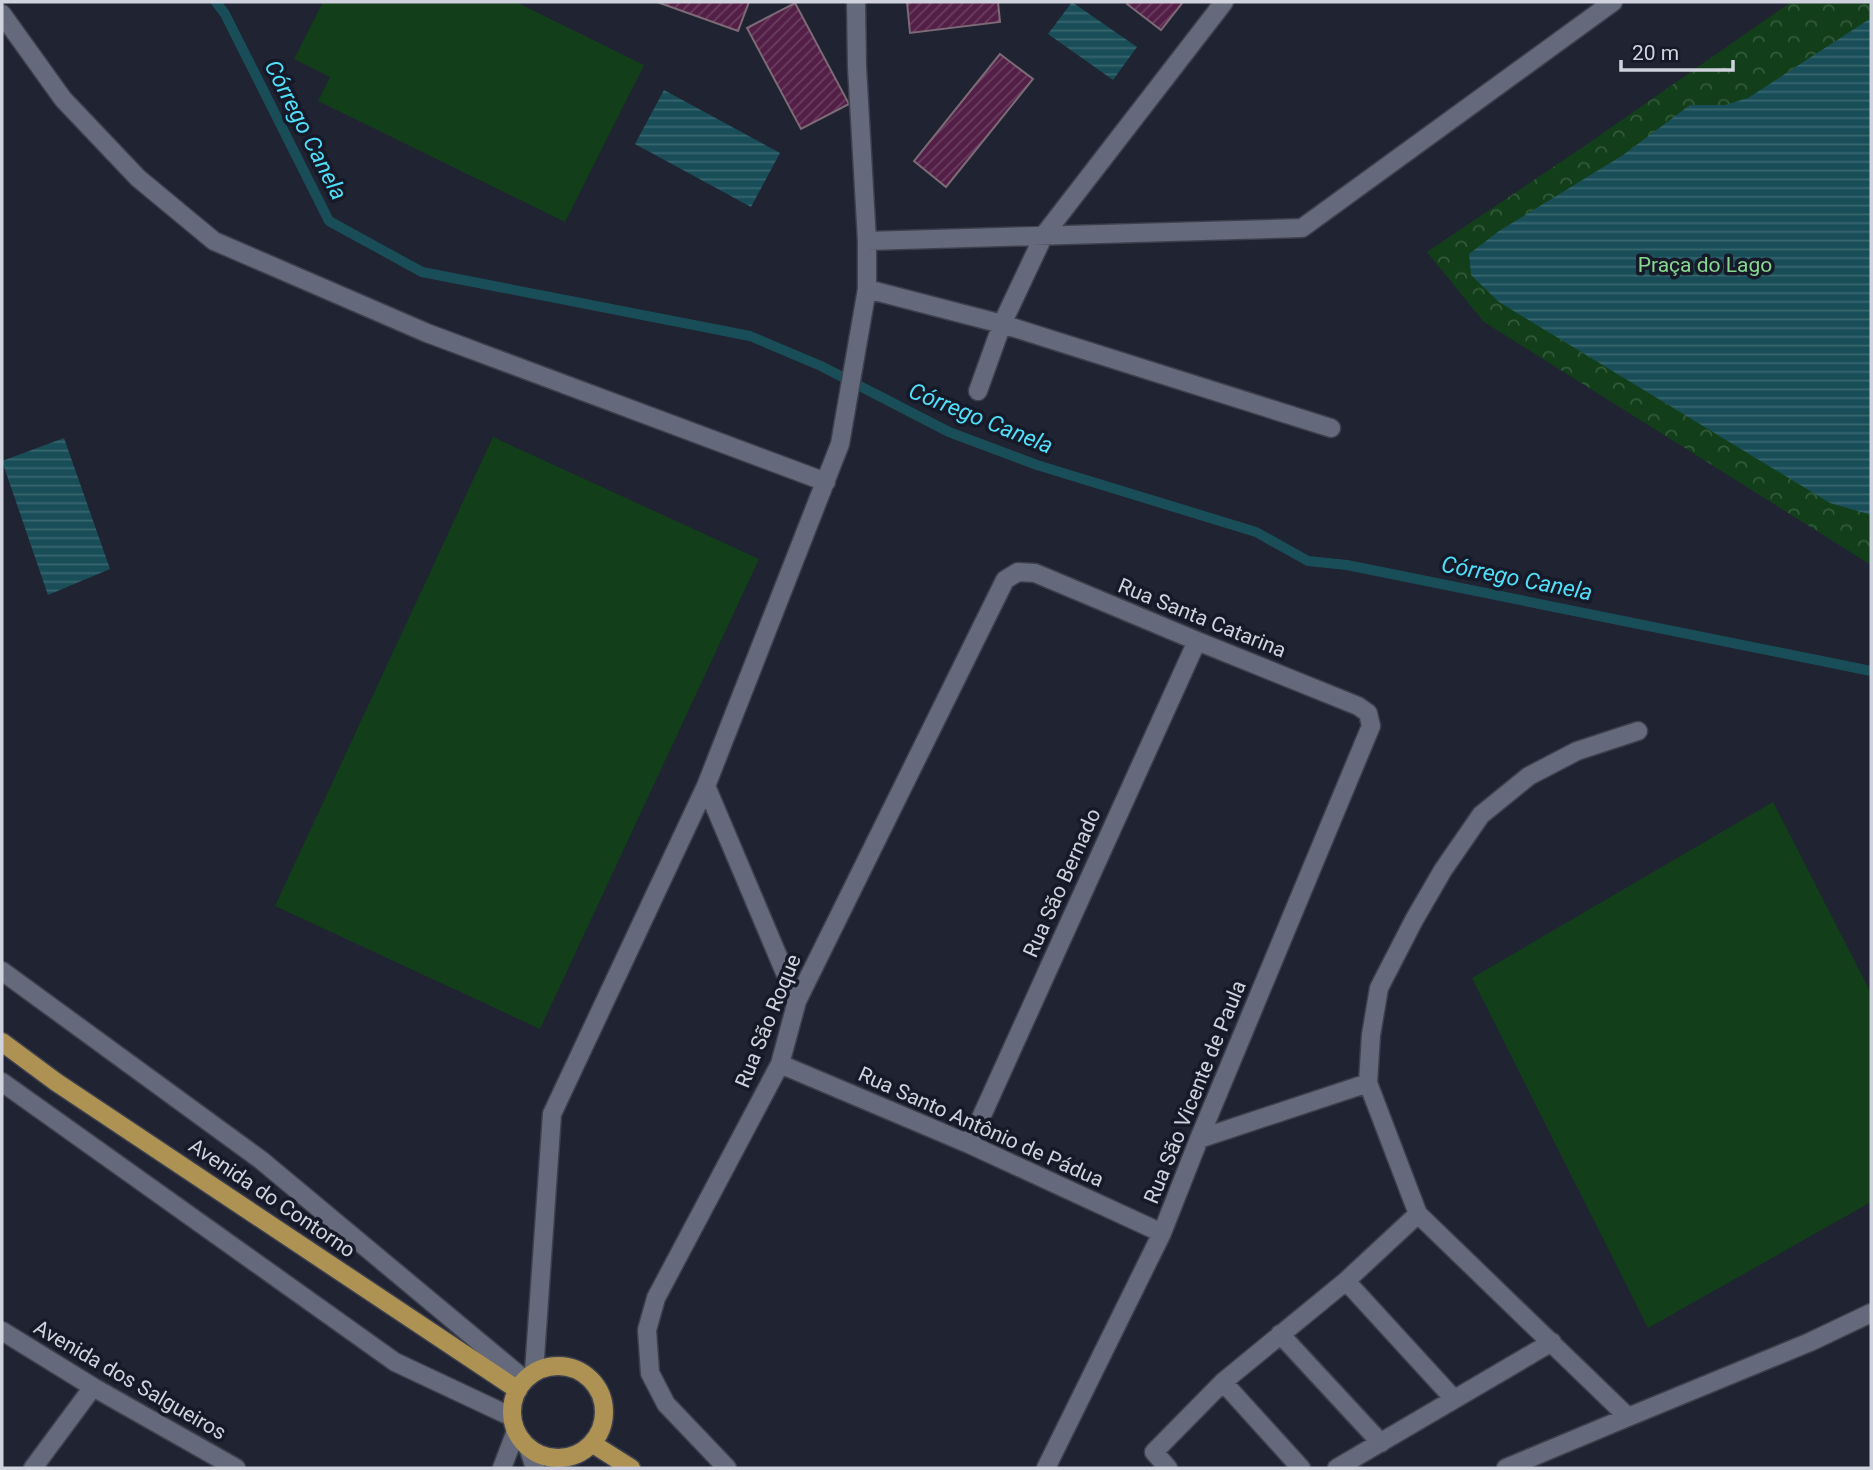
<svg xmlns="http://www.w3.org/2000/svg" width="1873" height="1470" viewBox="0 0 1873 1470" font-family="Roboto,sans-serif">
<defs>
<pattern id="park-crowns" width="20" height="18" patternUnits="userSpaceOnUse" patternTransform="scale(1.75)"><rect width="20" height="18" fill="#123f1a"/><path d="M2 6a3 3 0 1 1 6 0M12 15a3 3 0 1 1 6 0" fill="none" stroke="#335a3b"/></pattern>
<pattern id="water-rules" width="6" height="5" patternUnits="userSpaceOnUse" patternTransform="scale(1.75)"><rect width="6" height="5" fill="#194e58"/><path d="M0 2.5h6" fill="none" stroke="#396770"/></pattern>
<pattern id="building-hatch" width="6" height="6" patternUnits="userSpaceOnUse" patternTransform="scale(1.75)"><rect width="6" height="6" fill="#531f47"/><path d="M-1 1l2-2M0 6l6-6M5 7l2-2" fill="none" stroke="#6b3f61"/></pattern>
</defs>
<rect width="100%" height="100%" fill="#1f2332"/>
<path fill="url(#park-crowns)" d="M1791 2H1871V565L1484 322 1427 252 1586 145Z"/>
<path fill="#123f1a" d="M323 2H516L644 65 565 222 318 101 330 77 294 59Z
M493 437 759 559 540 1029 275 906Z
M1773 802 1871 993V1202L1648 1328 1472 978Z"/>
<path fill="url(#water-rules)" d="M1072 2 1137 47 1113 80 1048 34Z
M1871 18V511L1868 514 1830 503 1499 302 1471 275 1469 254 1499 231 1623 155 1690 105H1725L1748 98Z
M664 90 780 153 751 207 635 144Z
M64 438 110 569 48 595 2 461Z"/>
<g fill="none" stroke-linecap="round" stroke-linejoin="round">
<path stroke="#194e58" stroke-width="10" d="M216 2 225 14 329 221 422 272 750 336 821 366 949 432 1037 465 1256 532 1308 561 1347 565 1871 671"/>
</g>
<path fill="url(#building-hatch)" stroke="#7c6a76" stroke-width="2" d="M657 2H749L738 31Z
M907 2H998L1000 22 910 33Z
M1128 2H1183L1161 30 1127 4Z
M795 3 849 104 801 129 747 28Z
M1000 54 1033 79 946 187 914 161Z"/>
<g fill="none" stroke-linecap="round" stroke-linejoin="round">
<g stroke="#3d404c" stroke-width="21">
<path id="minor" d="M2 14 63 99 138 178 214 241 427 333 826 482
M867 241 1302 228 1613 2
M867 289 1002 324 1331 428
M978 391 1002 324 1044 235 1224 2
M706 786 797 1001
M2 971 261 1160 525 1380
M780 1064 969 1144 1162 1233
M2 1082 395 1362 512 1417
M1199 1139 1368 1083
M969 1144 1197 641
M1418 1214 1368 1083 1371 1035 1379 988 1414 920 1443 870 1481 815 1529 776 1577 751 1638 731
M1346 1281 1454 1399
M2 1331 93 1387 236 1468
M1280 1334 1381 1443
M534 1372 552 1114 706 786 840 444 867 289V241L857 67 856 2
M1223 1382 1301 1468
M1628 1417 1810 1342 1871 1313
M528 1447 535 1468
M33 1468 93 1387
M502 1468 516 1431
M727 1468 666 1404 650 1373 647 1330 656 1298 780 1064 797 1001 1005 580 1018 572 1035 573 1197 641 1358 706 1368 713 1371 726 1199 1139 1162 1233 1046 1468
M1168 1468 1154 1452 1223 1382 1346 1281 1418 1214 1628 1417 1506 1468
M1337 1468 1552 1342"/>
</g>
<g stroke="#3d404c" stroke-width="21">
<path id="major" d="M2 1042 56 1082 518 1390
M512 1412a46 46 0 1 1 92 0a46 46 0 1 1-92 0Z
M593 1444 631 1468"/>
</g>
<use href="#minor" stroke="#64697b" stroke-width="18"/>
<use href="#major" stroke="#ad9253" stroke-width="18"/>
</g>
<g text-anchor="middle" stroke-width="7" stroke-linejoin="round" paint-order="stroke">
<g font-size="21" fill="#88d791" stroke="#161928">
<text x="1705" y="272">Praça do Lago</text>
</g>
<g font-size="21" fill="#d0d3dd" stroke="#161928">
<text transform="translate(1202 618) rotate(22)" y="7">Rua Santa Catarina</text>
<text transform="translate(1062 883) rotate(-66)" y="7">Rua São Bernado</text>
<text transform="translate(768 1021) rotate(-68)" y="7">Rua São Roque</text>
<text transform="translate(1195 1092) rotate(-68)" y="7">Rua São Vicente de Paula</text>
<text transform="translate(981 1127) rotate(24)" y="7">Rua Santo Antônio de Pádua</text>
<text transform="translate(272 1198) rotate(34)" y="7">Avenida do Contorno</text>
<text transform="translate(130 1380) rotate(30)" y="7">Avenida dos Salgueiros</text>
</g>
<g font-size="23" font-style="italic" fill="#4fdff8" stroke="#161928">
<text transform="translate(306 130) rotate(63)" y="8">Córrego Canela</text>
<text transform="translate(981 418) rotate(22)" y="8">Córrego Canela</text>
<text transform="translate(1517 578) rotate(11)" y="8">Córrego Canela</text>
</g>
</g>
<rect width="1873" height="1470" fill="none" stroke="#d0d3dd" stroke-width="7"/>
<path d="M1621 60v10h112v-10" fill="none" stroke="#d0d3dd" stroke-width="3.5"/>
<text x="1632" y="60" font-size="21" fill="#d0d3dd" stroke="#161928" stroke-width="5" paint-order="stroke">20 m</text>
</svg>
